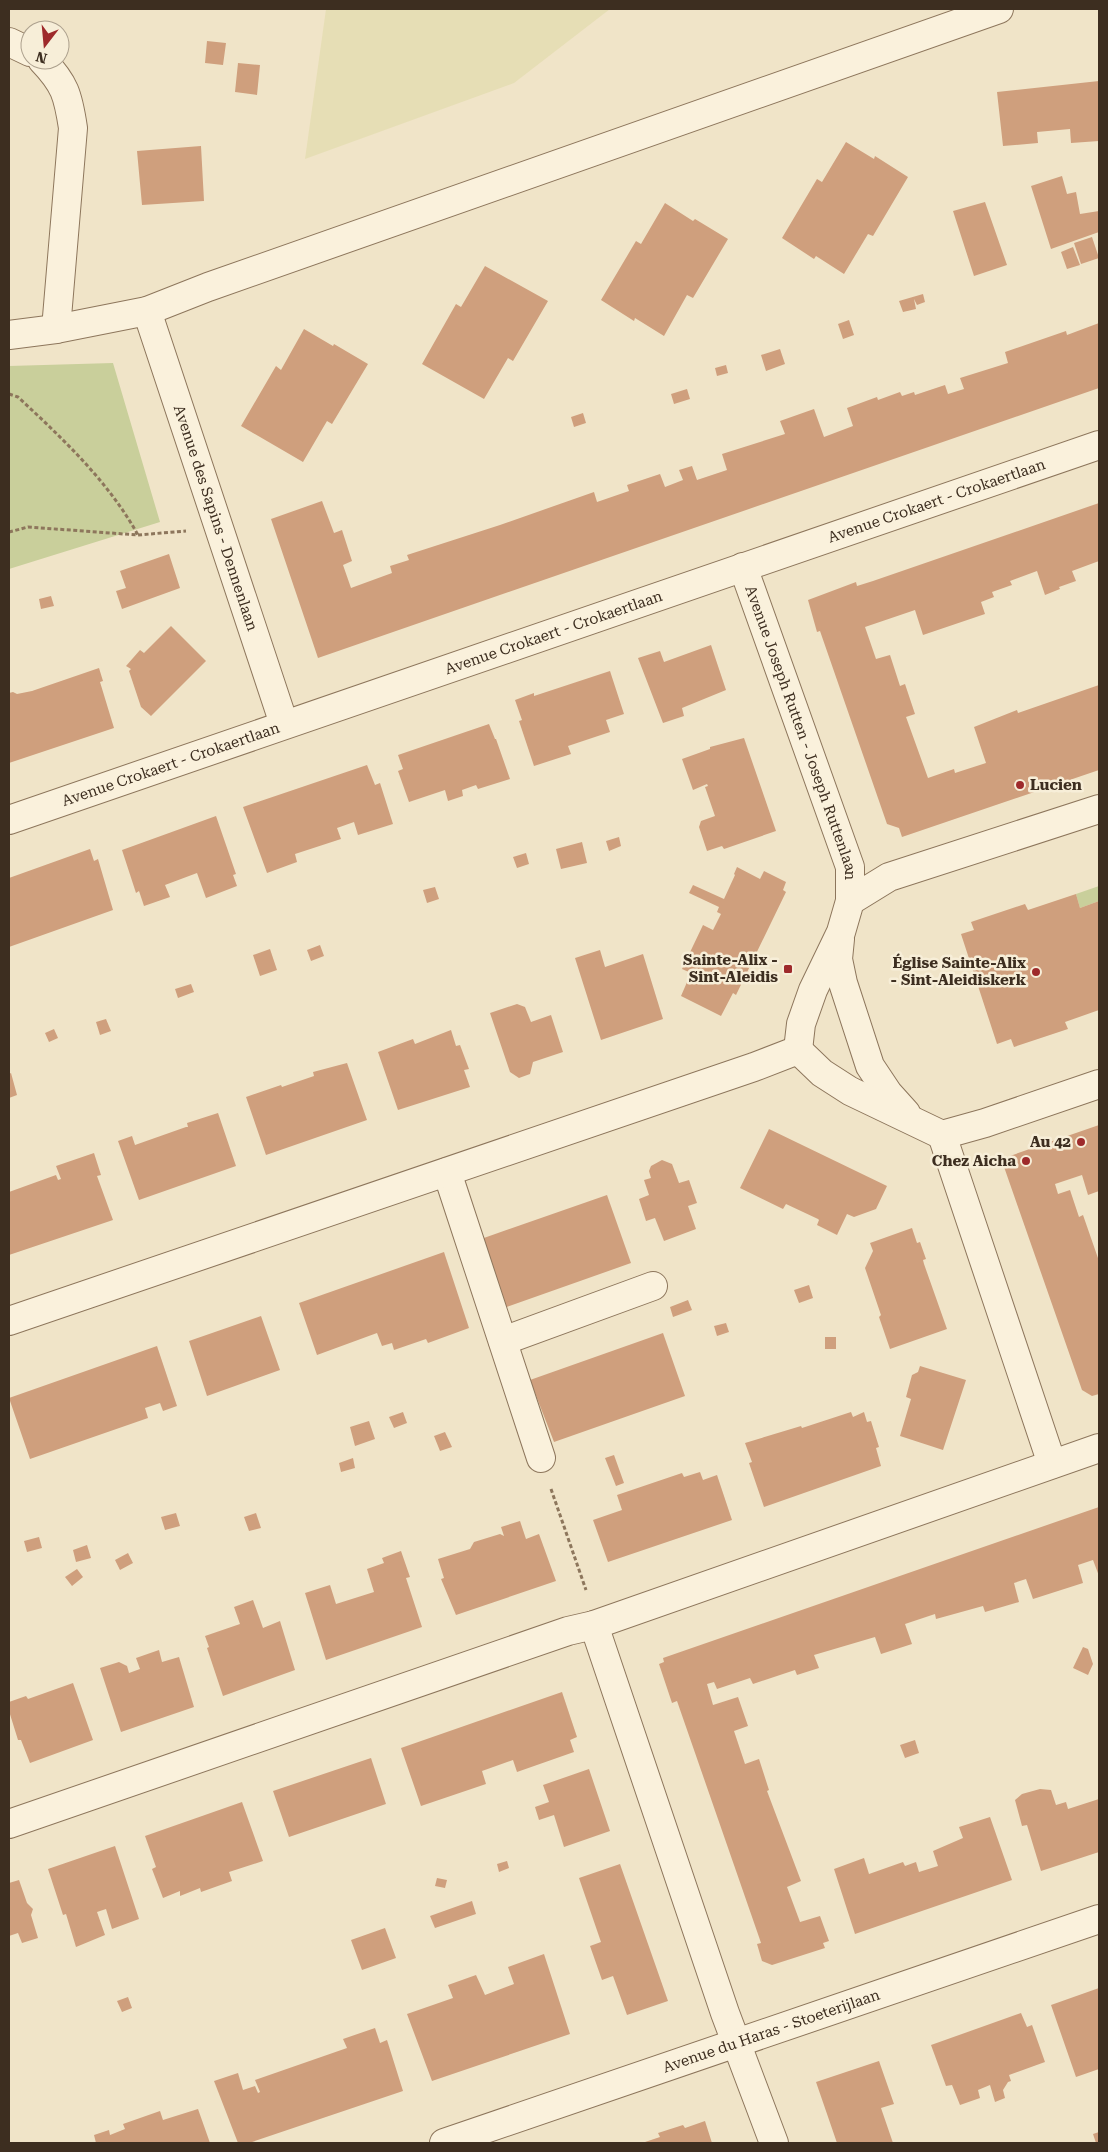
<svg xmlns="http://www.w3.org/2000/svg" width="1108" height="2152" viewBox="0 0 1108 2152" font-family="'Roboto Serif',serif">
<rect width="100%" height="100%" fill="#f0e4c8"/>
<path fill="#e6deb5" d="M326 9H610L514 83 305 159Z"/>
<path fill="#c9cf9b" d="M113 363 160 522 9 569V366Z
M1099 886V901L1080 908 1076 894Z"/>
<path fill="#cf9f7d" d="M207 41 226 43 223 65 205 63Z
M238 63 260 65 257 95 235 92Z
M1099 81V141L1071 143 1070 129 1037 132 1038 143 1003 146 997 92Z
M846 142 874 159 875 156 908 177 873 236 868 234 844 274 816 256 814 259 782 238 817 179 822 182Z
M201 146 204 201 142 205 137 151Z
M1062 176 1067 194 1076 192 1080 214 1099 211V232L1051 249 1031 186Z
M985 202 1007 265 974 276 953 211Z
M665 203 693 221 695 219 728 239 693 298 687 295 664 336 635 318 634 321 601 300 636 241 641 244Z
M1092 237 1099 258 1081 264 1074 243Z
M1073 247 1080 265 1067 269 1061 252Z
M485 266 548 301 513 361 508 358 484 399 422 364 456 304 461 307Z
M923 294 925 302 917 305 914 299 916 309 903 312 899 301Z
M849 320 854 335 843 339 838 324Z
M1099 323V388L318 658 271 519 322 501 334 533 342 530 352 561 343 565 351 588 392 573 390 566 409 560 407 555 500 525 594 492 597 502 629 491 627 485 660 474 665 487 683 480 679 470 692 466 697 480 727 470 722 454 785 434 780 421 814 409 824 437 853 426 847 408 877 397 878 400 900 392 902 396 914 392 915 395 945 385 948 394 964 389 960 378 1008 363 1005 352 1066 331 1067 335Z
M304 329 333 346 334 344 368 364 332 424 327 421 303 462 241 426 276 366 281 370Z
M780 349 785 364 766 371 761 355Z
M726 365 728 373 717 376 715 368Z
M687 389 690 399 674 404 671 394Z
M583 413 586 423 574 427 571 417Z
M1099 503V561L1072 571 1076 581 1059 587 1060 589 1045 595 1037 571 1010 581 1012 585 992 592 994 597 981 602 985 614 923 635 915 610 865 627 876 659 890 655 900 686 905 684 915 714 906 717 928 778 954 769 955 773 986 763 974 727 1017 710 1018 713 1099 685V770L902 837 899 828 887 824 820 631 817 632 808 600 856 582 857 586 873 581Z
M169 554 180 588 122 609 116 591 126 588 120 571Z
M51 596 54 606 41 609 39 599Z
M171 626 206 661 151 716 141 707 129 671 131 669 126 666 140 650 144 653Z
M711 645 726 690 682 708 684 716 663 723 638 658 660 651 664 662Z
M99 668 103 681 100 682 114 728 9 763V693L13 692 17 694 32 691Z
M610 671 624 714 606 720 610 732 568 746 571 754 534 766 519 721 522 720 515 700 534 693V696Z
M489 724 495 739H496L510 779 478 789 476 785 462 790 463 796 448 801 445 790 409 802 398 771 403 769 398 755Z
M744 738 776 831 724 849 722 846 707 851 699 827 701 821 715 816 705 787 708 786 707 784 693 790 682 759 710 749V747Z
M367 765 375 785 380 783 393 824 358 835 354 822 337 828 341 839 295 854 297 862 267 873 243 807Z
M216 816 236 874 233 875 237 886 206 898 197 873 165 885 170 897 144 906 139 891 136 893 122 850Z
M619 837 621 846 609 851 606 841Z
M582 842 587 863 561 869 556 849Z
M90 849 94 861 98 859 113 910 9 947V878Z
M526 853 529 864 517 868 513 857Z
M737 867 760 879 764 871 786 882 783 890 786 892 736 995 733 993 721 1016 681 996 691 973 682 969 703 925 713 930 721 914 717 912 719 907 689 893 693 885 724 899 735 875 734 874Z
M435 887 439 899 427 903 423 890Z
M1076 894 1080 908 1099 901V1010L1065 1022 1068 1029 1014 1047 1011 1039 997 1044 961 934 974 930 971 922 1025 904 1028 910Z
M320 945 324 956 311 961 307 950Z
M270 949 277 970 260 976 253 955Z
M600 950 605 967 643 954 663 1019 601 1040 575 958Z
M191 984 194 992 178 998 175 989Z
M517 1004 525 1007 531 1022 551 1015 563 1052 533 1062 530 1074 519 1078 510 1072 490 1013Z
M106 1019 111 1031 100 1035 96 1022Z
M54 1029 58 1038 49 1042 45 1033Z
M451 1030 456 1046 460 1045 469 1069 464 1070 470 1087 398 1110 378 1052 413 1039 415 1044Z
M347 1063 367 1120 266 1155 246 1097 281 1085 282 1087 314 1076 313 1072Z
M11 1073 17 1095 9 1098V1074Z
M218 1113 236 1166 139 1200 118 1141 132 1136 135 1145 186 1127H188L187 1123Z
M1099 1125V1191L1088 1195 1082 1175 1055 1184 1058 1194 1070 1190 1079 1217 1083 1215 1099 1261V1394L1092 1396 1082 1390 1003 1164 1007 1157Z
M769 1129 887 1186 876 1209 854 1217 847 1214 837 1235 817 1225 819 1220 818 1219 786 1204 783 1209 740 1188Z
M94 1153 101 1175 97 1176 113 1220 9 1255V1192L56 1175 58 1180 61 1179 56 1166Z
M662 1160 672 1164 679 1183 689 1180 697 1203 688 1206 696 1229 664 1241 655 1218 646 1221 639 1199 649 1195 644 1180 651 1178 649 1171 651 1166Z
M607 1195 631 1263 504 1308 481 1239Z
M912 1228 917 1243 920 1242 926 1259 923 1260 924 1264 947 1329 890 1349 879 1317 881 1315 865 1268 873 1251 870 1243Z
M444 1252 469 1328 428 1343 426 1339 394 1350 392 1343 382 1346 377 1333 317 1355 299 1303Z
M809 1285 813 1298 799 1303 794 1290Z
M688 1300 692 1310 673 1317 670 1307Z
M261 1316 280 1370 207 1396 189 1341Z
M726 1323 729 1332 717 1336 714 1326Z
M663 1333 685 1396 554 1442 530 1380Z
M825 1337H836V1349H825Z
M157 1346 177 1406 163 1411 160 1403 145 1408 148 1418 30 1459 9 1398Z
M920 1366 966 1380 943 1450 900 1436 911 1399 906 1397 912 1375 918 1372Z
M403 1412 407 1423 394 1428 389 1417Z
M851 1412 853 1417 864 1412 867 1422 871 1421 879 1447 876 1448 881 1466 764 1507 749 1463 752 1462 745 1443 801 1426 802 1428Z
M369 1421 375 1439 355 1446 350 1427Z
M445 1432 452 1447 440 1451 434 1436Z
M614 1455 624 1483 616 1486 605 1458Z
M353 1458 355 1468 341 1472 339 1463Z
M700 1472 703 1480 717 1475 732 1520 608 1562 593 1520 622 1510 617 1495 682 1473 684 1477Z
M1099 1507V1576L1093 1560 1078 1565 1083 1583 1033 1599 1026 1579 1014 1583 1019 1602 985 1612 983 1606 936 1619 935 1614 905 1624 912 1644 881 1654 875 1637 814 1655 819 1668 797 1675 795 1670 753 1684 750 1678 717 1689 714 1682 707 1684 713 1705 738 1697 748 1726 734 1731 745 1764 759 1759 769 1790 767 1791 801 1881 787 1887 800 1922 820 1916 829 1941 823 1943 825 1948 772 1965 762 1961 757 1944 761 1943 759 1937 677 1701 672 1703 659 1664 664 1662 663 1658Z
M176 1513 180 1526 165 1530 161 1517Z
M256 1513 261 1528 249 1531 244 1517Z
M520 1521 526 1539 539 1534 556 1581 456 1615 441 1579 444 1578 438 1559 470 1549 474 1542 500 1534 504 1536 501 1527Z
M39 1537 42 1548 27 1552 24 1541Z
M87 1545 91 1558 76 1562 73 1550Z
M401 1551 410 1577 406 1578 422 1627 326 1660 305 1593 330 1585 336 1604 374 1592 367 1569 384 1563 382 1558Z
M128 1553 133 1563 120 1570 115 1560Z
M77 1569 83 1577 72 1586 65 1577Z
M253 1600 263 1628 280 1621 295 1670 223 1696 207 1648 209 1647 205 1636 240 1624 234 1607Z
M1083 1647 1088 1649 1093 1664 1088 1675 1073 1668Z
M159 1650 162 1662 179 1657 194 1707 121 1732 100 1668 119 1662 127 1666 129 1673 140 1669 136 1658Z
M73 1683 93 1740 30 1763 21 1740H18L9 1711V1702L26 1696 28 1699Z
M562 1692 577 1737 570 1740 574 1752 517 1772 513 1760 482 1771 486 1784 421 1806 401 1748Z
M915 1740 919 1753 905 1758 900 1745Z
M371 1758 386 1804 289 1837 273 1791Z
M589 1769 610 1831 564 1847 554 1815 539 1820 535 1807 549 1802 543 1785Z
M1040 1789 1051 1790 1056 1805 1066 1802 1068 1809 1099 1799V1852L1041 1871 1027 1825 1022 1826 1015 1800 1022 1794Z
M242 1802 263 1861 229 1872 232 1881 201 1892 200 1888 180 1896V1891L163 1898 152 1869 156 1867 145 1836Z
M990 1817 1012 1880 855 1934 834 1869 864 1858 869 1874 903 1862 905 1866 916 1862 919 1872 938 1866 933 1851 963 1838 959 1827Z
M115 1846 139 1919 112 1929 106 1909 97 1912 105 1935 76 1947 66 1914 63 1915 48 1869Z
M507 1861 509 1868 499 1872 497 1864Z
M620 1864 668 2001 627 2015 613 1976 602 1980 590 1946 601 1942 579 1878Z
M437 1878 447 1880 445 1888 435 1886Z
M19 1880 27 1903 33 1909 31 1915 38 1938 22 1943 18 1933 9 1936V1883Z
M472 1901 476 1914 435 1928 430 1916Z
M385 1928 396 1958 362 1970 351 1940Z
M544 1954 570 2034 432 2081 407 2014 453 1998 448 1985 476 1975 485 1995 514 1984 508 1967Z
M1099 1988V2069L1076 2077 1051 2005Z
M128 1997 132 2008 122 2012 117 2001Z
M1021 2013 1027 2027 1032 2025 1045 2062 1009 2075 1011 2081 1008 2082 1003 2090 1005 2098 995 2102 990 2085 978 2090 980 2098 960 2105 952 2085 946 2086 931 2045Z
M375 2028 380 2043 387 2040 403 2091 249 2143H238L214 2081 238 2073 243 2090 255 2086 258 2093 260 2092 255 2080 347 2048 343 2039Z
M879 2061 894 2104 881 2108 893 2143H837L816 2082Z
M198 2109 210 2143H96L94 2135 109 2130 110 2135 125 2129 123 2124 160 2111 163 2120Z
M705 2121 712 2143H642L660 2137 658 2133 683 2125 685 2128Z
M1099 2132V2143H1096L1093 2134Z"/>
<g fill="none" stroke-linecap="round" stroke-linejoin="round">
<g stroke="#8d765c" stroke-width="30">
<g id="minor">
<path d="M9 42 30 52"/>
<path d="M42 60C65 84 68 95 73 128L56 329"/>
<path id="s1" d="M147 311 284 724"/>
<path d="M9 335 56 329 147 311 208 287 999 9"/>
<path id="s2" d="M743 567 850 867V901"/>
<path id="s3" d="M9 820 1099 445"/>
<path d="M840 939 838 959 843 983 870 1066 888 1093 906 1113"/>
<path d="M798 1050 801 1024 813 990 841 932 850 901 889 877 1099 809"/>
<path d="M798 1050 822 1073 850 1091 942 1135 985 1123 1099 1084"/>
<path d="M942 1135 1052 1464"/>
<path d="M447 1172 541 1458"/>
<path d="M9 1321 754 1067 798 1050"/>
<path d="M503 1341 653 1286"/>
<path d="M594 1625 725 2013 774 2143"/>
<path d="M9 1824 568 1631 594 1625 1099 1448"/>
<path id="s4" d="M444 2143 1099 1919"/>
</g>
</g>
<path stroke="#8d765c" stroke-width="3" stroke-dasharray="4 2.5" stroke-linecap="butt" d="M9 394 18 397C63 439 108 481 138 535
M9 532 28 527 138 535 186 531
M551 1489 586 1590"/>
<use href="#minor" stroke="#faf1dc" stroke-width="28"/>
</g>
<g fill="#9e2a2b" stroke="#f7eed8" stroke-width="2">
<circle cx="1020" cy="785" r="5"/>
<rect x="783" y="964" width="10" height="10" rx="2.5"/>
<circle cx="1036" cy="972" r="5"/>
<circle cx="1081" cy="1142" r="5"/>
<circle cx="1026" cy="1161" r="5"/>
</g>
<g text-anchor="middle" stroke-width="5" stroke-linejoin="round" paint-order="stroke">
<g font-size="15" fill="#3d2e20" stroke="#f7eed8">
<text dy="5" stroke="none"><textPath href="#s3" startOffset="981">Avenue Crokaert - Crokaertlaan</textPath></text>
<text dy="5" stroke="none"><textPath href="#s1" startOffset="218">Avenue des Sapins - Dennenlaan</textPath></text>
<text dy="5" stroke="none"><textPath href="#s3" startOffset="576">Avenue Crokaert - Crokaertlaan</textPath></text>
<text dy="5" stroke="none"><textPath href="#s2" startOffset="176">Avenue Joseph Rutten - Joseph Ruttenlaan</textPath></text>
<text dy="5" stroke="none"><textPath href="#s3" startOffset="171">Avenue Crokaert - Crokaertlaan</textPath></text>
<text dy="5" stroke="none"><textPath href="#s4" startOffset="346">Avenue du Haras - Stoeterijlaan</textPath></text>
</g>
<g font-size="15" font-weight="bold" fill="#3d2e20" stroke="#f7eed8" text-anchor="end">
<text x="1030" y="790" text-anchor="start">Lucien</text>
<text x="778" y="965">Sainte-Alix -<tspan x="778" dy="17">Sint-Aleidis</tspan></text>
<text x="1026" y="968">Église Sainte-Alix<tspan x="1026" dy="17">- Sint-Aleidiskerk</tspan></text>
<text x="1071" y="1147">Au 42</text>
<text x="1016" y="1166">Chez Aicha</text>
</g>
</g>
<rect width="1108" height="2152" fill="none" stroke="#3d2e20" stroke-width="20"/>
<g transform="translate(45 45) rotate(196)"><circle r="24" fill="#f7eed8" stroke="#ada18e"/>
<path d="M0-4L9 19L0 12L-9 19Z" fill="#9e2a2b"/>
<text y="-8" font-size="14" font-weight="bold" text-anchor="middle" fill="#3d2e20">N</text>
</g>
</svg>
